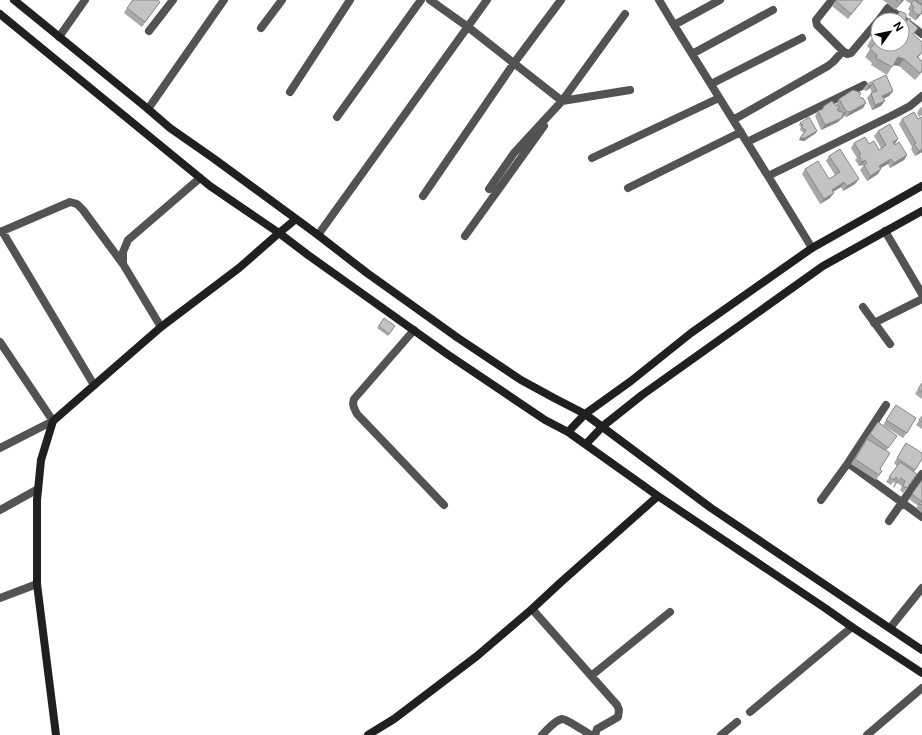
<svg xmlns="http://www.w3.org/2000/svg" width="922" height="735" viewBox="0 0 922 735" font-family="Inter,sans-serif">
<rect width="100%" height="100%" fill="#fff"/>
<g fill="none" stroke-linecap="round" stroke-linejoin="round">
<path stroke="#535353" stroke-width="8" d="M430 0 468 27 562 101 625 14
M659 0 674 25 768 176 812 248
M832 0 816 20 817 25 843 51 847 54 851 53 878 21
M879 20 888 8 922 34
M674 25 720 0
M261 28 282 0
M149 31 173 0
M59 37 85 0
M692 54 773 10
M711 84 802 38
M290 92 350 0
M148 109 224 0
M337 117 421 0
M733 120 828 66 833 62 843 51
M747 142 864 85
M592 158 719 98
M768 176 895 114 910 106 922 96
M628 188 741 132
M489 189 514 153 562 101 630 90
M423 196 514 63 561 0
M2 231 94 385
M885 231 922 294
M0 232 70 202 77 204 83 210 123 264
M318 235 487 0
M465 236 544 126
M863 307 890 344
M874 323 922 299
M161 327 123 264V252L128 240 200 178
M414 330 354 399C352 405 354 408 357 414L444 505
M0 342 53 421 0 448
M886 405 848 463 922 517
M821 500 848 463
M0 510 38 489
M889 521 922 474
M0 598 37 584
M532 609 617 705 619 710 618 717 597 729 595 735
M890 628 922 588
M591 676 670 612
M750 712 852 627
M542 735C547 730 555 720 562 719 567 719 585 732 591 735
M721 735 737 722
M867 735 922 688"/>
<path stroke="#202020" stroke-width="8" d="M14 0 148 109 170 128 213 158 318 235 367 273 458 338 521 380 554 398 585 414 711 508 922 650
M0 14 210 186 279 233 308 255 447 354 545 420 568 432 658 496 825 608 852 627 922 673
M568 432 585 414 631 381 691 333 812 248 922 186
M586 444 603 426 642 395 823 266 922 211
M56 735 37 584V500L41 460 53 421 161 327 239 268 279 233 296 219
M368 735 394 719 477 656 532 609 560 583 658 496"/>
</g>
<path fill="#a8a8a8" d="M132 0 160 2 142 27 124 13Z
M836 0 861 3 848 19 832 6Z
M883 0H904L895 10Z
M905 0H922L921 14 917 19 915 20 908 15 910 11 908 9 911 4Z
M900 11 906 21H910L918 28 913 34 922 42V53L918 58 922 61V72L915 80 899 66 893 65 887 75 871 65 872 63 865 57 870 49 867 46 872 38 897 15Z
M886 75 893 91 889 96 883 99 881 106 872 110 867 98 871 93H872L870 88 866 91 863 89 867 84Z
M859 97 863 108 846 117 844 116 843 118 841 119 838 122 821 130 815 116 818 111 821 110 824 106H837L836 104 839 99Z
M922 107V115L919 117 917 113 920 108Z
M922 118V152L915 156 911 149 912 147 899 124 902 119H918Z
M800 123 816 133 804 141 799 140 804 133 800 130 801 127 799 125Z
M878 131 895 144H894L895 145 907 155 904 160 890 168 888 164 880 168 878 174 867 181 860 170 863 166 862 165 859 166 855 160 857 158 851 148 854 143 869 144 879 150 881 148 874 136Z
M829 156 855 184 843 191 841 187 833 192 830 198 820 204 802 174 805 169 829 179 835 175 826 161Z
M384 318 395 326 388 336 377 328Z
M922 383V399L915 394Z
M896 405 907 433 903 438 883 425Z
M922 416V429L916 425Z
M878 422 897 436 886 451 880 469 882 471 876 480 851 464 866 439Z
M906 443 922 459 914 472 917 474 903 493 900 490 902 486 897 483 894 488 893 487 895 483 893 482 891 485 886 482 897 466 894 463Z
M922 480V513L916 508 918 506 909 499Z"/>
<path fill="#888" d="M902 0H904L895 10 900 3Z
M921 10H922V14H921L917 19 915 20Z
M898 57 904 59 899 66 892 65Z
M873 83 870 88 866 91 869 86Z
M893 91 889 96 879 101 882 96Z
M885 101 881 106 872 110 875 105Z
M866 103 863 108 846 117 850 112Z
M846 113 838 122 821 130 825 125Z
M817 131 816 133 804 141 799 140 800 138Z
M898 139 895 144 889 147 893 142Z
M922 149V152L915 156 919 151Z
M907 155 904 160 890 168 894 163Z
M891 159 888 164 876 171 879 166Z
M865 160 862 165 859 166 862 162Z
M881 169 878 174 867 181 870 176Z
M859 179 855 184 843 191 847 186Z
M844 182 841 187 828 195 832 190Z
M834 193 830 198 820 204 824 199Z"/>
<path fill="#c3c3c3" stroke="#888" d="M133 0H158L160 2 145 22 127 8Z
M836 0H863L851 14 836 1Z
M896 0H902L900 3Z
M914 0 921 5V3L916 0H922V10L921 14 918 15 912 10 914 7 911 4Z
M900 11 906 14V21L910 18V21L918 28 913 34 922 42V52L917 57 922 61V71L920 73 904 59 898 57 892 67 876 58 877 55 870 49 876 42 872 38 878 32V44H902V20H885L892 13 897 16Z
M886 75 893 91 882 96 885 101 875 105 871 93 877 91 873 83 869 86 867 84Z
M853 90 861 93 859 96 861 98H863L866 103 850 112 846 111 839 99Z
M832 101 835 105 839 106V108L837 109 838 111 846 113 843 114 842 118 825 125 818 111 823 109 824 106Z
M914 112 918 119 922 117V149L919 151 914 144 916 143 902 119Z
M809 117 817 131 805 138H800L806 130 801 127 803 125 800 123Z
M890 124 898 139 893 142 895 145 899 142 907 155 894 163 891 159 879 166 881 169 870 176 864 165 867 163 865 160 862 162 859 155 861 154 854 143 865 137 869 144 874 141 879 150 886 145 878 131Z
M840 149 859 179 847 186 844 182 832 190 834 193 824 199 805 169 818 161 829 179 840 172 829 156Z
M384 318 395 326 389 334 379 326Z
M922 383V392L918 389Z
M896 405 916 418 907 433 886 420Z
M922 416V422L919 420Z
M878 422 897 436 888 448 870 434Z
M867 439 890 453 880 469 882 471 879 475 855 459Z
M906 443 922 453V459L915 470 897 458Z
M900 462 917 474 907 488 903 486 905 481 901 478 897 483 896 482 898 479 896 477 894 480 889 477Z
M922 480V505L919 504 921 501 912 494Z"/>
<g transform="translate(890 32) rotate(57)"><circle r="19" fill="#ffffff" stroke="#999999"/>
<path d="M0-3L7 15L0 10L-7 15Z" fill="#000000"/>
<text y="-6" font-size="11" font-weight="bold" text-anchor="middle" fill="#000000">N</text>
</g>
</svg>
